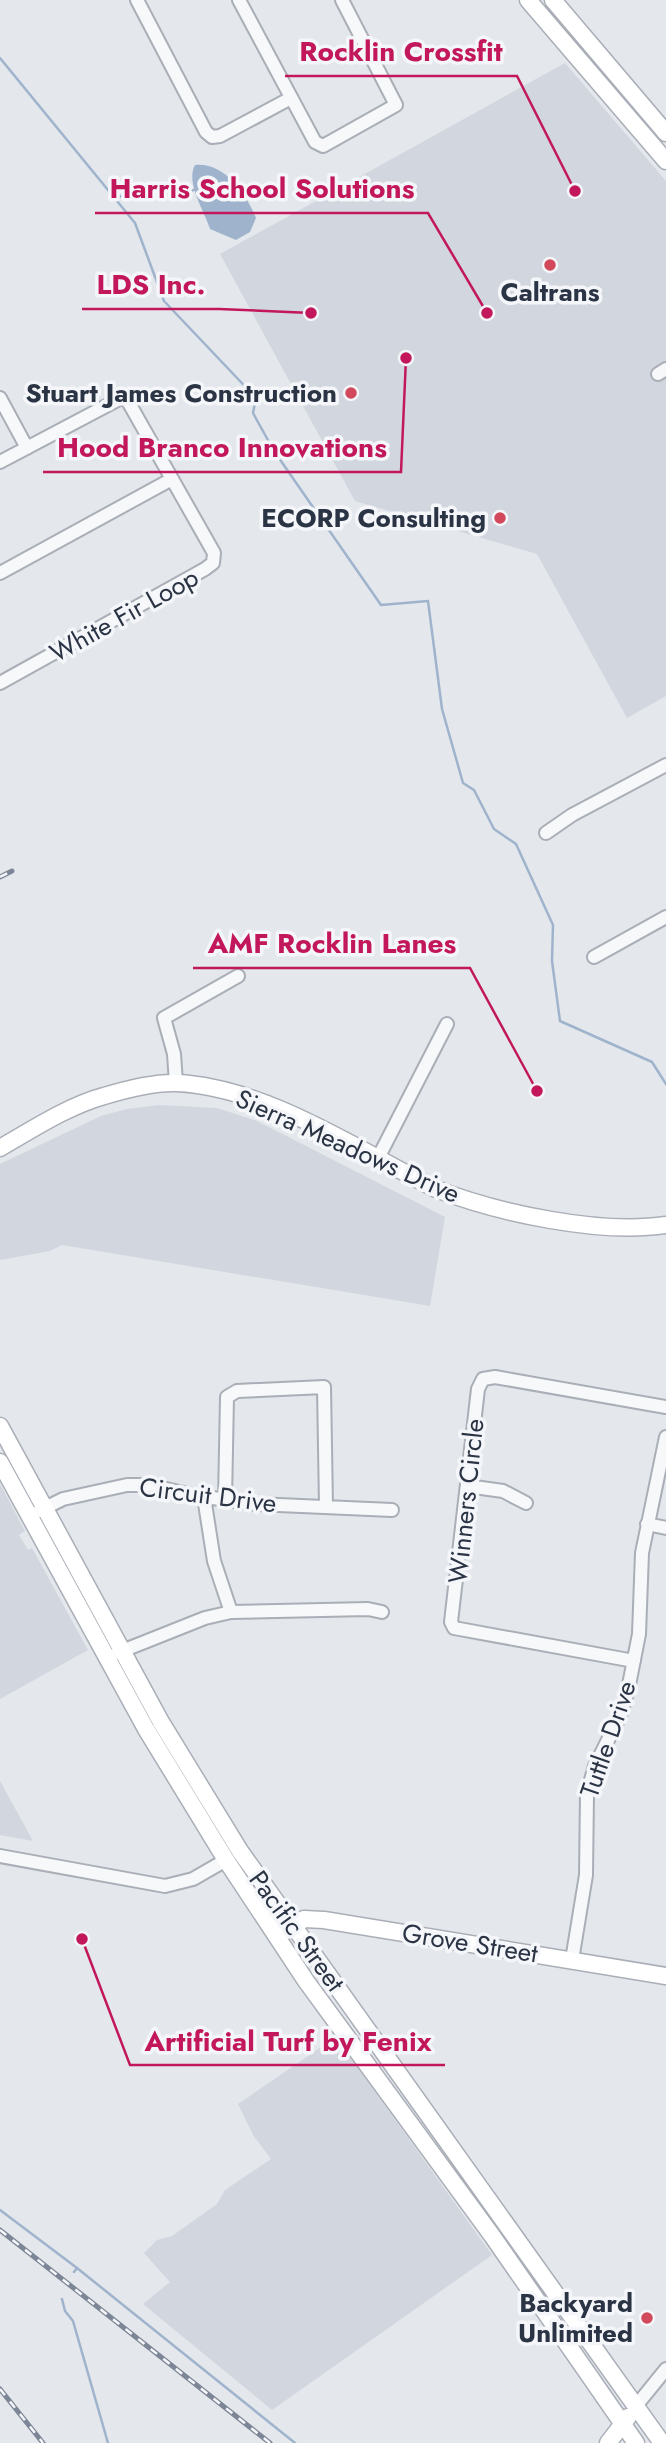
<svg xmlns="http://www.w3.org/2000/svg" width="666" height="2443" viewBox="0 0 666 2443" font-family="Jost,sans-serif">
<rect width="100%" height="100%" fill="#e4e7ec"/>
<path fill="#d2d6de" d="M565 63 666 181V696L627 718 537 554 355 501 220 254Z
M159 1105 217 1108 257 1121 445 1217 430 1306 62 1245 50 1251 0 1260V1164L101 1116 127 1109Z
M0 1484 25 1531 19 1535 28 1550 32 1548 88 1650 0 1699Z
M0 1781 33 1841 0 1835Z
M336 2037 492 2255 272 2410 143 2304 170 2282 144 2253 157 2240 172 2236 217 2204 225 2190 271 2159 253 2135 238 2104Z"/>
<path fill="#9fb4cc" d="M195 165C224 162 246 193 256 218L250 232 236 240 210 229C205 212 185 182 195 165Z"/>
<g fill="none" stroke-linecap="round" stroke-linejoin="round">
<path stroke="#9fb4cc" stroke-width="2.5" d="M0 58 135 223 164 301 256 398 253 413 274 451 381 605 428 601 442 709 463 783 474 790 494 829 516 844 553 925 552 961 560 1021 652 1062 666 1084
M116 199C151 175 164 205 196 189
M0 2210 77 2268 74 2272
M77 2268 295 2443
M62 2299 65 2311 73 2321 108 2443"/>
<g stroke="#a9aeb7" stroke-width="16">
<path id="street" d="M137 0 206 132 212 137 220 136 291 98
M239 0 315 142 323 146 396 105 342 0
M658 374 666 369
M0 398 27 448
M0 462 125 396 214 553 213 563 205 569 0 683
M0 573 172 479
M546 833 572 815 666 765
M594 957 666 917
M176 1083 174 1054 164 1018 238 976
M377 1160 447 1024
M467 1486 503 1491 526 1503
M204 1497 214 1561 231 1612
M225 1500 227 1397 237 1391 324 1387 326 1506
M39 1511 63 1499 127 1485H150L191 1495 256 1504 392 1510
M647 1524 666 1528
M117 1653 205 1618 231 1612 368 1609 382 1612
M634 1661 454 1628 451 1622 478 1389 483 1379 495 1377 666 1407
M0 1856 165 1886 193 1879 226 1860
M572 1960 586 1875 587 1794 595 1766 620 1716 628 1690 639 1634 642 1553 666 1437
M636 2406 666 2369"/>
</g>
<g stroke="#a9aeb7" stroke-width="19">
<path id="secondary" d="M528 0 666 161
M553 0 666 133
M0 1148C33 1129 68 1106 104 1096 127 1089 154 1082 177 1083 265 1087 358 1150 436 1189 498 1213 600 1235 666 1225
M0 1426 161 1722 240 1851 662 2443
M0 1462 146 1729 226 1860 306 1981 493 2237 636 2443
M286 1931 304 1919 324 1920 666 1976
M608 2443 628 2417"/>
</g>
<use href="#street" stroke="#f7f8fa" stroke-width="12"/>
<use href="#secondary" stroke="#fff" stroke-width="16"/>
<g stroke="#7d8696" stroke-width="5">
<path id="rail" d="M0 877 12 871
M0 2230 270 2443
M0 2389 43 2443"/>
</g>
<use href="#rail" stroke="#f4f6f9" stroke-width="2.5" stroke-dasharray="8" stroke-linecap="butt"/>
</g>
<g fill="#d1495b" stroke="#f4f6f9" stroke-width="2.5">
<circle cx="550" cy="265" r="7"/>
<circle cx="351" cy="393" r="7"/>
<circle cx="500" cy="518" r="7"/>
<circle cx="647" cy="2318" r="7"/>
</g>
<g text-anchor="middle" stroke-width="7" stroke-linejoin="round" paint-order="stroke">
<g font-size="26" font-weight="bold" fill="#2b3445" stroke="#f4f6f9" text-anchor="end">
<text x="550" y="301" text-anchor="middle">Caltrans</text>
<text x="337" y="402">Stuart James Construction</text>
<text x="486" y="527">ECORP Consulting</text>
<text x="633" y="2312">Backyard<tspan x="633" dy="30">Unlimited</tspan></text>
</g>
<g font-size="26" fill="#2b3445" stroke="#f4f6f9">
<text transform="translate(124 615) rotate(-29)" y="9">White Fir Loop</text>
<text transform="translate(348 1146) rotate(24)" y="9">Sierra Meadows Drive</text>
<text transform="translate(208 1495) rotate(7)" y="9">Circuit Drive</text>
<text transform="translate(466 1501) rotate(-84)" y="9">Winners Circle</text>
<text transform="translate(608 1739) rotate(-71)" y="9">Tuttle Drive</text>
<text transform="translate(297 1931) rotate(54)" y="9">Pacific Street</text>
<text transform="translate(470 1943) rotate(9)" y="9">Grove Street</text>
</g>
</g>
<path fill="none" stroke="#c2185b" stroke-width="2.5" d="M575 191L517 76H285M487 313L428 213H95M311 313L219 309H82M406 358L401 472H43M537 1091L470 968H193M82 1939L130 2065H445"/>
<g fill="#c2185b" stroke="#f4f6f9" stroke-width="2.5">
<circle cx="575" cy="191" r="7"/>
<circle cx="487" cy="313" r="7"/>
<circle cx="311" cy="313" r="7"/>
<circle cx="406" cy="358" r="7"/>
<circle cx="537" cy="1091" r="7"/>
<circle cx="82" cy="1939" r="7"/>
</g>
<g font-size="28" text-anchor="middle" font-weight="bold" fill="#c2185b" stroke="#f4f6f9" stroke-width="7" stroke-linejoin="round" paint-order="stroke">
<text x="401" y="61">Rocklin Crossfit</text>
<text x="262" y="198">Harris School Solutions</text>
<text x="151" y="294">LDS Inc.</text>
<text x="222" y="457">Hood Branco Innovations</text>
<text x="332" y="953">AMF Rocklin Lanes</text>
<text x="288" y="2051">Artificial Turf by Fenix</text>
</g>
</svg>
